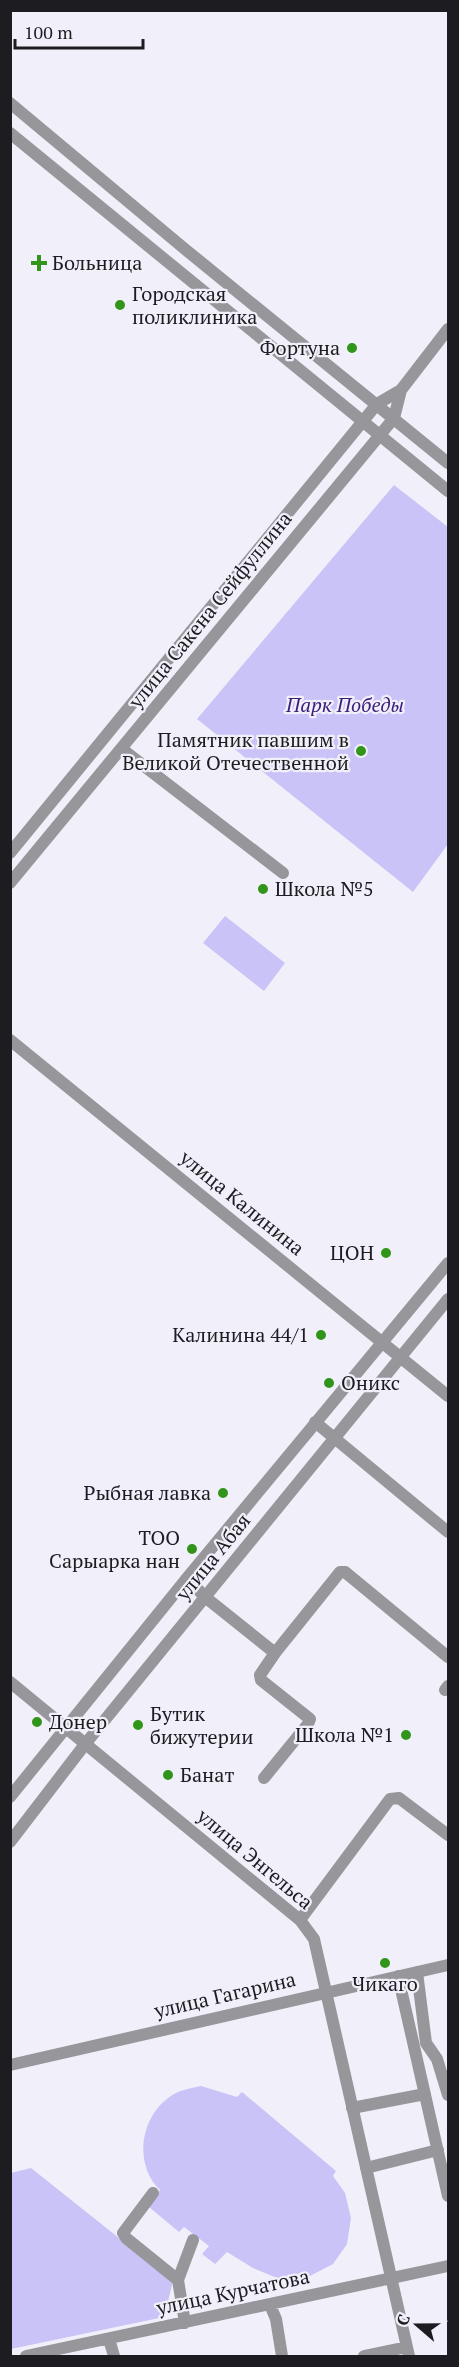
<svg xmlns="http://www.w3.org/2000/svg" width="459" height="2367" viewBox="0 0 459 2367" font-family="'PT Serif',serif">
<rect width="100%" height="100%" fill="#f1f0fa"/>
<path fill="#cac3f7" d="M394 485 448 527V844L413 892 197 719Z
M225 916 285 963 264 991 203 943Z
M201 2086 237 2097 242 2092 336 2171 333 2176 345 2193 351 2218 347 2244 333 2264 308 2277 282 2280 253 2268 227 2252 215 2264 202 2254 209 2246 184 2227 179 2232 149 2207 160 2190C132 2163 141 2113 174 2094 181 2090 192 2088 201 2086Z
M31 2168 173 2281 164 2317 11 2349V2173Z"/>
<g fill="none" stroke-linecap="round" stroke-linejoin="round">
<path stroke="#97969a" stroke-width="12" d="M10 103 186 250 448 463
M10 133 448 491
M122 749 283 873
M10 853 350 437 377 404 401 390 448 329
M10 883 394 418 401 390
M10 1040 448 1396
M315 1422 448 1532
M187 1578 205 1597 275 1653 340 1572H345L448 1657
M10 1682 300 1920 314 1939 409 2356
M445 1690 448 1686
M264 1778 308 1724 310 1719 261 1680 260 1675 275 1653
M10 1797 187 1578 448 1263
M10 1842 86 1743 448 1299
M300 1920 390 1799 399 1798 448 1835
M417 1972 426 2043 437 2059 448 2095
M398 1976 448 2196
M10 2065 448 1965
M352 2108 425 2094
M366 2168 438 2150
M153 2193 123 2233 126 2238 178 2280
M270 2305 276 2319 282 2356
M185 2323 178 2280 193 2240
M109 2339 114 2356
M26 2356 448 2266
M364 2356 407 2347"/>
</g>
<g fill="#319519" stroke="#f1f0fa" stroke-width="2">
<path d="M36 254h6v6h6v6h-6v6h-6v-6h-6v-6h6z"/>
<circle cx="120" cy="305" r="6"/>
<circle cx="352" cy="348" r="6"/>
<circle cx="361" cy="751" r="6"/>
<circle cx="263" cy="889" r="6"/>
<circle cx="386" cy="1253" r="6"/>
<circle cx="321" cy="1335" r="6"/>
<circle cx="329" cy="1383" r="6"/>
<circle cx="223" cy="1493" r="6"/>
<circle cx="192" cy="1549" r="6"/>
<circle cx="37" cy="1722" r="6"/>
<circle cx="138" cy="1725" r="6"/>
<circle cx="406" cy="1735" r="6"/>
<circle cx="168" cy="1775" r="6"/>
<circle cx="385" cy="1963" r="6"/>
</g>
<g text-anchor="middle" stroke-width="4.5" stroke-linejoin="round" paint-order="stroke">
<g font-size="20" fill="#1d1c20" stroke="#f1f0fa" text-anchor="start">
<text x="52" y="270">Больница</text>
<text x="132" y="301">Городская<tspan x="132" dy="23">поликлиника</tspan></text>
<text x="340" y="355" text-anchor="end">Фортуна</text>
<text x="349" y="747" text-anchor="end">Памятник павшим в<tspan x="349" dy="23">Великой Отечественной</tspan></text>
<text x="275" y="896">Школа №5</text>
<text x="374" y="1260" text-anchor="end">ЦОН</text>
<text x="309" y="1342" text-anchor="end">Калинина 44/1</text>
<text x="341" y="1390">Оникс</text>
<text x="211" y="1500" text-anchor="end">Рыбная лавка</text>
<text x="180" y="1545" text-anchor="end">ТОО<tspan x="180" dy="23">Сарыарка нан</tspan></text>
<text x="150" y="1721">Бутик<tspan x="150" dy="23">бижутерии</tspan></text>
<text x="49" y="1729">Донер</text>
<text x="394" y="1742" text-anchor="end">Школа №1</text>
<text x="180" y="1782">Банат</text>
<text x="385" y="1991" text-anchor="middle">Чикаго</text>
</g>
<g font-size="20" fill="#1d1c20" stroke="#f1f0fa">
<text transform="translate(210 610) rotate(-51)" y="7">улица Сакена Сейфуллина</text>
<text transform="translate(242 1203) rotate(39)" y="7">улица Калинина</text>
<text transform="translate(213 1557) rotate(-51)" y="7">улица Абая</text>
<text transform="translate(255 1859) rotate(40)" y="7">улица Энгельса</text>
<text transform="translate(225 1995) rotate(-13)" y="7">улица Гагарина</text>
<text transform="translate(233 2292) rotate(-12)" y="7">улица Курчатова</text>
</g>
<g font-size="20" font-style="italic" fill="#3c1e7d" stroke="#f1f0fa">
<text x="345" y="712">Парк Победы</text>
</g>
</g>
<rect width="459" height="2367" fill="none" stroke="#1d1c20" stroke-width="24"/>
<g transform="translate(417 2325) rotate(290)" stroke="#f1f0fa" stroke-width="4.5" paint-order="stroke">
<path d="M0-4.5L10 22L0 15L-10 22Z" fill="#1d1c20"/>
<text y="-9" font-size="16" font-weight="bold" text-anchor="middle" fill="#1d1c20">С</text>
</g>
<path d="M15 39v9h128v-9" fill="none" stroke="#1d1c20" stroke-width="3"/>
<text x="24" y="39" font-size="18" fill="#1d1c20" stroke="#f1f0fa" stroke-width="4.5" paint-order="stroke">100 m</text>
</svg>
